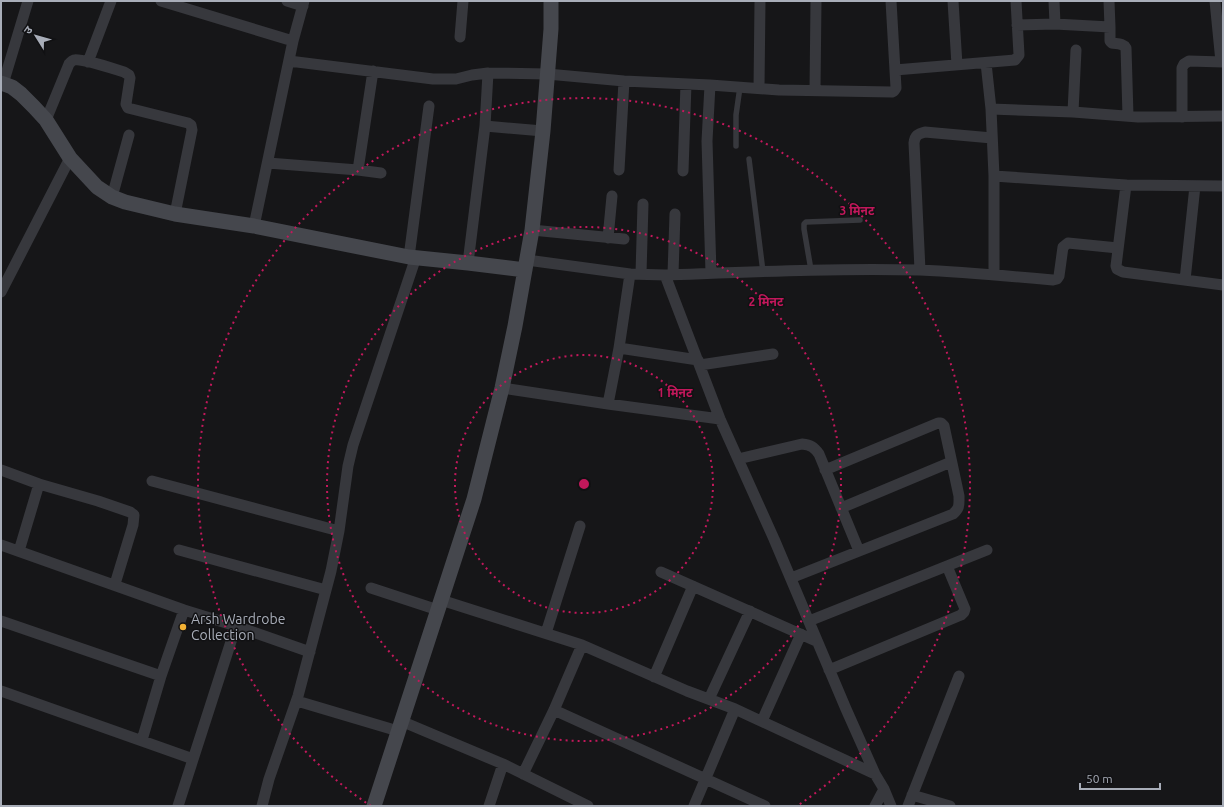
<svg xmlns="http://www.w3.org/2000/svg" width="1224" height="807" viewBox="0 0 1224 807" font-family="Ubuntu,'Noto Sans Devanagari',sans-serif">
<rect width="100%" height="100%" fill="#161618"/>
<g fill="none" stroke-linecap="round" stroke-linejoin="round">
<path stroke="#37383d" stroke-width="5.5" d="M736 146V115L740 87
M749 159 763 272
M811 270 804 229V224L806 222 860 220"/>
<path stroke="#37383d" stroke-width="11" d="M161 1 293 41
M287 1 303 6
M953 1 957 65
M1054 1 1055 24
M1215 1 1221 62
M1017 25 1055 24 1110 27 1109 1
M1110 27V41L1112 43C1117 44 1123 43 1126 48L1128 116
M460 37 463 1
M289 61 433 79H456L472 75 488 73 547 74 624 81 710 85 779 90 892 92 894 91 896 88 891 1
M88 62 111 1
M986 63 991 109 994 176V274
M895 70 1015 60 1019 55 1016 1
M3 84 28 1
M710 85 707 141 711 273
M759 88 760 1
M815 90 816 1
M991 109 1073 112 1138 117 1223 116
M1073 112 1076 50
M1182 117V68L1184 64 1189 61 1223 62
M46 120 69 64C71 62 71 61 74 60 82 58 114 69 124 72L129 75 130 78 126 104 128 108 188 123 191 125 192 130 175 214
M485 126 543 131
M268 163 358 170 381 173
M358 170 373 71
M619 170 624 81
M683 171 686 84
M994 176 1126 185 1223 186
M1126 185 1116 266 1117 269 1123 272 1223 285
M112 197 129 135
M254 226 293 41 304 1
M532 230 624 239
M608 238 612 196
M409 257 429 106
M527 260 630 274 665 275C750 272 835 268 920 270 965 272 1009 276 1053 280L1057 279 1059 276 1063 247 1068 243 1118 248
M468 263 485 126 488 73
M920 270 914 143C915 135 918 134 925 132L992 138
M641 274 643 204
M673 274 675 214
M665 275 720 419 774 539 846 709 875 774 884 789 891 806
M1185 280 1195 186
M1 292 70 158
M619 348 698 360
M700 365 773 354
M502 388 608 404 720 419
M608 404 619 348 630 274
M738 459 802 444C811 445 814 447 819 454L859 551
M1 470 39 484 98 501 130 512 134 515 133 525 115 584
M152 481 339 531
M841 508 951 462
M1 545 184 610 236 626 310 652
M179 550 326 590
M19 551 39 484
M661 572 816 641
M791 578 953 514C960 508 959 505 959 496L944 426 941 423H938L825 470
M371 588 438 610
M441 600 582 645 687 691 735 709 875 774
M1 621 161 676
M809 621 987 550
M546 633 580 526
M829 670 961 615 964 612 965 609 947 566
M654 677 693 586
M1 691 193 759
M709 699 750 611
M297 701 398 731
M554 710 765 806
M401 721 503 764 588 806
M762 721 801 634
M142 740 161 676 184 610
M523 774 554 710 582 645
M912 795 950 806
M178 806 236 626
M262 806 269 779 298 696 331 571 339 531 348 466 353 445 416 257
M489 806 503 764
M694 806 735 709
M875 806 884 789
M908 806 959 676"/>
<path stroke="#45474d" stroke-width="15" d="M1 83 12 87 21 94 34 107 46 120 70 158 97 187 112 197 125 202 175 214 254 226 409 257 468 263 525 270
M374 806 474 499 502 388 515 326 532 230 543 131 551 29V1"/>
</g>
<g fill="none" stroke="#c2185b" stroke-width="2" stroke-dasharray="2 4">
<circle cx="584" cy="484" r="129"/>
<circle cx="584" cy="484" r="257"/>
<path d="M371 806A386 386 0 1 1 797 806"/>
</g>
<circle fill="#f2b134" stroke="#111113" stroke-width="1.5" cx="183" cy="627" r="4"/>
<g text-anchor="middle" stroke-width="3" stroke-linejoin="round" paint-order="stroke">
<g font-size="14" fill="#a8adb8" stroke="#111113" text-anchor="start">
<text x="191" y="624">Arsh Wardrobe<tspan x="191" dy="16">Collection</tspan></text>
</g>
</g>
<circle cx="584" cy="484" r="6" fill="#c2185b" stroke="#111113" stroke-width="2"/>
<g font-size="12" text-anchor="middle" font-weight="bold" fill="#c2185b" stroke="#111113" stroke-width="3" stroke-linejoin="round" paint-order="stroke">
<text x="857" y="215">3 मिनट</text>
<text x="766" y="306">2 मिनट</text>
<text x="675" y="397">1 मिनट</text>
</g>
<rect width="1224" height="807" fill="none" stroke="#a8adb8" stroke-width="4"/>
<g transform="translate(36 36) rotate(307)" stroke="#111113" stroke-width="3" paint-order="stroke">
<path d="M0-3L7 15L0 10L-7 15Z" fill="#a8adb8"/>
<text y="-6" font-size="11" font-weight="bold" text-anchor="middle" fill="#a8adb8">उ</text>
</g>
<path d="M1080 783v6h80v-6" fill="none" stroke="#a8adb8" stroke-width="2"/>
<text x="1086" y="783" font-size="12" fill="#a8adb8" stroke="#111113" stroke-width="3" paint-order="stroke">50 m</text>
</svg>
